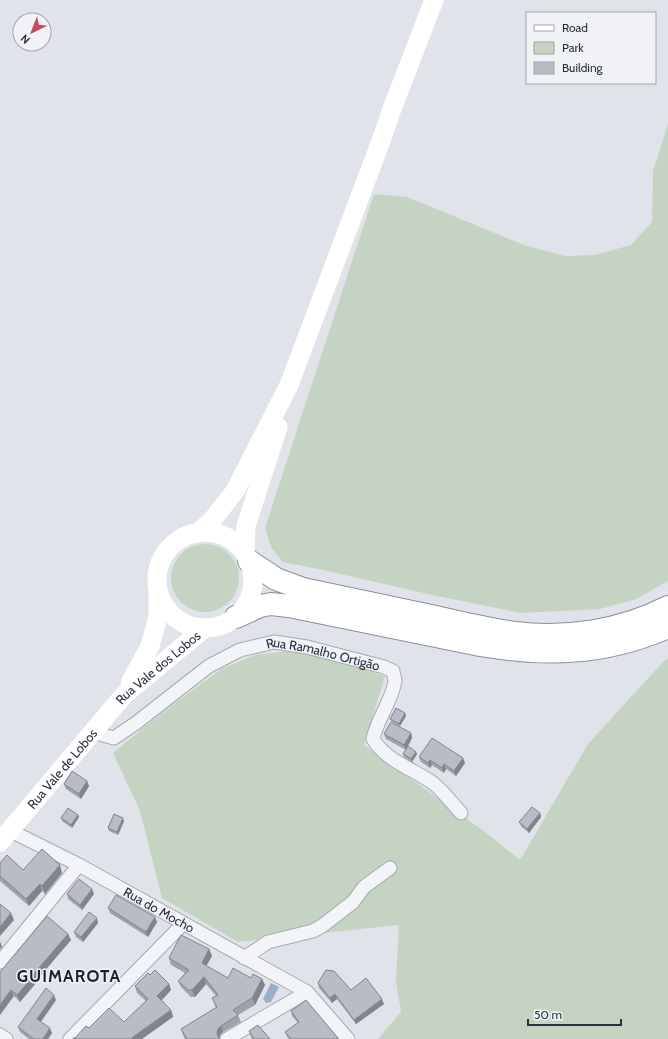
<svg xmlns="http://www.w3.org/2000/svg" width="668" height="1039" viewBox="0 0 668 1039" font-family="Cabin,sans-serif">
<rect width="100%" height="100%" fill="#e0e3e9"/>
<path fill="#c5d3c2" d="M668 124V581L636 599 600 609 521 613 437 596 323 570 283 562 271 547 265 528 374 194 407 197 524 245 565 256 595 255 631 245 652 222 653 171Z
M171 578a34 34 0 1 1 68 0a34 34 0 1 1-68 0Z
M289 651 308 653 385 676 364 745 485 832 520 860 588 744 663 662 668 658V1039H378L401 1012 396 981 399 925 238 942 162 898 140 811 113 753 158 716 221 669 255 655Z"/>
<path fill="#9cafc8" d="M271 983 279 987 271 1002 266 1003 263 999Z"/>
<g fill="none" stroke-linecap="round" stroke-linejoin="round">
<g stroke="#a5aab3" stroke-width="15">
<g id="minor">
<path id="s1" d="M92 732 114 738 136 723 209 666 240 650 274 642 307 647 384 667 393 671C393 674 395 678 395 681 392 701 377 719 373 739 386 761 413 769 433 783 443 791 452 803 461 813"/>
<path id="s2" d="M9 830 79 865 307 992 348 1039"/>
<path d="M244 958 268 942 313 931 322 926 353 902 364 887 390 868"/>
<path d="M0 962 79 865"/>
<path d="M0 1035 6 1039"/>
<path d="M70 1039 183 924"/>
<path d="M227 1039 307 992"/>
</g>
</g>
<g stroke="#88909f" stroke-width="24">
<path id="motorway" d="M249 561 276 579 303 589C346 598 389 607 431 616 459 622 487 629 515 633 566 639 621 631 668 607
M236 617 260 606 271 604 289 606 480 645C547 656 604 655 668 627"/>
</g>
<use href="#minor" stroke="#f3f4f7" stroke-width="13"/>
<g stroke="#fff" stroke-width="19">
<path d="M199 532 213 519 235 491 289 385 381 141 392 109 434 0"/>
<circle cx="205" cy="580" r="48"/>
<path d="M245 554 246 526 278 427"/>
<path d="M130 683 150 646 158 617V592"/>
<path id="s3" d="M0 842 124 695 205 628"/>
</g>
<use href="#motorway" stroke="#fff" stroke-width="22"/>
</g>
<path fill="#9ea2aa" d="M405 713 406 716 400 726 391 721 390 719Z
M411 733 412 738 407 747 416 752 417 754 412 762 404 757 403 754 406 750 386 739 384 734Z
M419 757 465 763 456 776 446 769 444 773 432 765 430 768 421 762Z
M87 781 89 786 81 799 66 789 64 784Z
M540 813 541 817 529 833 521 826 519 822Z
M78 815 79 817 72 828 62 821 61 818Z
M124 821 118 835 109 831 108 828Z
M0 863 23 870 62 873 45 894 42 891 29 906 0 881Z
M67 894H94L82 910 68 899Z
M108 908 155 917 157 922 148 937 110 913Z
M98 923 83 942 76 937 74 932Z
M68 934 71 940 35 982 36 983 20 1002 14 996 0 972Z
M209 949 212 956 206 966 228 978H251L262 979 265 985 255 1005 238 1015 241 1022 223 1032 220 1035 219 1038 220 1039H185L183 1035 181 1029 216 1008 212 998 216 996 206 984 195 997H191L181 987 178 981 185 973 171 965 169 958Z
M150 975 169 984 171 990 162 1000 171 1010 173 1017 75 1038 89 1028 124 1022 146 1001 137 993 135 986Z
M318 983 351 990 384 1004 356 1024 337 999 332 1003 319 988Z
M56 1000 41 1022 52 1033 48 1039H29L20 1032 18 1027Z
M291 1011 338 1039H289L287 1037 285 1032 298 1023 292 1016Z
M249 1031 270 1039H252Z"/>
<path fill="#81848b" d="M405 713 406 716 400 726 399 724Z
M411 733 412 738 406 750 404 745Z
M416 752 417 754 412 762 411 759Z
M463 758 465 763 456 776 454 771Z
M430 760 432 765 430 768 428 763Z
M444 764 446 769 444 773 442 768Z
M87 781 89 786 81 799 79 794Z
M540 813 541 817 529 833 527 829Z
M78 815 79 817 72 828 71 825Z
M123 818 124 821 118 835 117 832Z
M60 865 62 873 45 894 42 886Z
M40 884 42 891 29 906 26 899Z
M92 889 94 894 82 910 80 905Z
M11 913 14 920 0 936V927Z
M155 917 157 922 148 937 146 932Z
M97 918 98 923 83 942 81 937Z
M68 934 71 940 35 982 36 983 20 1002 17 995 32 976Z
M0 941 2 947 0 949Z
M209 949 212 956 204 970 202 963Z
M204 977 206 984 195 997 192 990Z
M262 979 265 985 255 1005 252 998Z
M169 984 171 990 160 1002 157 996Z
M11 990 14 996 0 1015V1005Z
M335 994 337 999 332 1003 330 998Z
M54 995 56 1000 39 1024 37 1019Z
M382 999 384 1004 356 1024 354 1020Z
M171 1010 173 1017 142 1039H130Z
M221 1026 223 1032 220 1035 219 1039 217 1033 218 1029Z
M50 1028 52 1033 48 1039H43Z"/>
<path fill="#b8bcc6" stroke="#81848b" d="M396 708 405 713 399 724 390 719Z
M391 722 411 733 404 745 384 734Z
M432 738 463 758 454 771 444 764 442 768 430 760 428 763 419 757Z
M408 746 416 752 411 759 403 754Z
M72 771 87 781 79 794 64 784Z
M532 807 540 813 527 829 519 822Z
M68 808 78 815 71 825 61 818Z
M114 814 123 818 117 832 108 828Z
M42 849 60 865 42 886 40 884 26 899 0 876V863L7 855 23 870Z
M79 879 92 889 80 905 67 894Z
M116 895 155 917 146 932 108 908Z
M0 904 11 913 0 927Z
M89 912 97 918 81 937 74 932Z
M47 916 68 934 32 976 33 977 17 995 11 990 0 1005V972Z
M181 935 209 949 202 963 228 978 233 968 251 978 253 974 262 979 252 998 233 1010 238 1015 221 1026 218 1029 217 1033 218 1037 220 1039H187L181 1029 217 1007 212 998 218 995 204 977 192 990H188L178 981 189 970 169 958Z
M155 970 169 984 157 996 171 1010 130 1039H73V1038H75L86 1026 89 1028 109 1008 124 1022 148 999 135 986 148 973 150 975Z
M326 970 334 971 351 990 366 978 382 999 354 1020 335 994 330 998 318 983Z
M46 988 54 995 37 1019 50 1028 43 1039H34L18 1027Z
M306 1000 338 1038 337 1039H291L285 1032 299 1022 291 1011Z
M258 1025 270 1039H254L249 1031Z"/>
<g text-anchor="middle" stroke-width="3" stroke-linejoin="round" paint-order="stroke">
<g font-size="13" fill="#293040" stroke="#f0f2f6">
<text dy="5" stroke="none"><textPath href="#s3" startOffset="236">Rua Vale dos Lobos</textPath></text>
<text dy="5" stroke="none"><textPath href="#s1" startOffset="262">Rua Ramalho Ortigão</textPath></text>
<text dy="5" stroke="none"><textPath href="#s3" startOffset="96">Rua Vale de Lobos</textPath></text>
<text dy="5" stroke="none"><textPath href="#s2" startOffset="170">Rua do Mocho</textPath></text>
</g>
<g font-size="17" font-weight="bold" letter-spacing="1" fill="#1b2231" stroke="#f0f2f6">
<text x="69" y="982">GUIMAROTA</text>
</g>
</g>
<rect x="526" y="12" width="130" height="72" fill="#f0f2f6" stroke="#a0a4ad"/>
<rect x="534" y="25" width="20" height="6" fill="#ffffff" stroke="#a0a4ad"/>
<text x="562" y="32" font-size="12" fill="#293040">Road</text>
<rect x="534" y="42" width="20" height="12" fill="#c5d3c2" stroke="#a0a4ad"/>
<text x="562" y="52" font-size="12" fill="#293040">Park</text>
<rect x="534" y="62" width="20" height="12" fill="#b8bcc6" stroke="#a0a4ad"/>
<text x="562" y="72" font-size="12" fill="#293040">Building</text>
<g transform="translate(32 32) rotate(223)"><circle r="19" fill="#f0f2f6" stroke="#a0a4ad"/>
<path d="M0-3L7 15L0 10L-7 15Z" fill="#cb4956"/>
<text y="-6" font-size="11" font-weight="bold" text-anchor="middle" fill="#293040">N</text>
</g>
<path d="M528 1019v6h93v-6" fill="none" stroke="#293040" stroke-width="2"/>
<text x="534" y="1019" font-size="12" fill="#293040" stroke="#f0f2f6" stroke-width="3" paint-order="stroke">50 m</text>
</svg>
